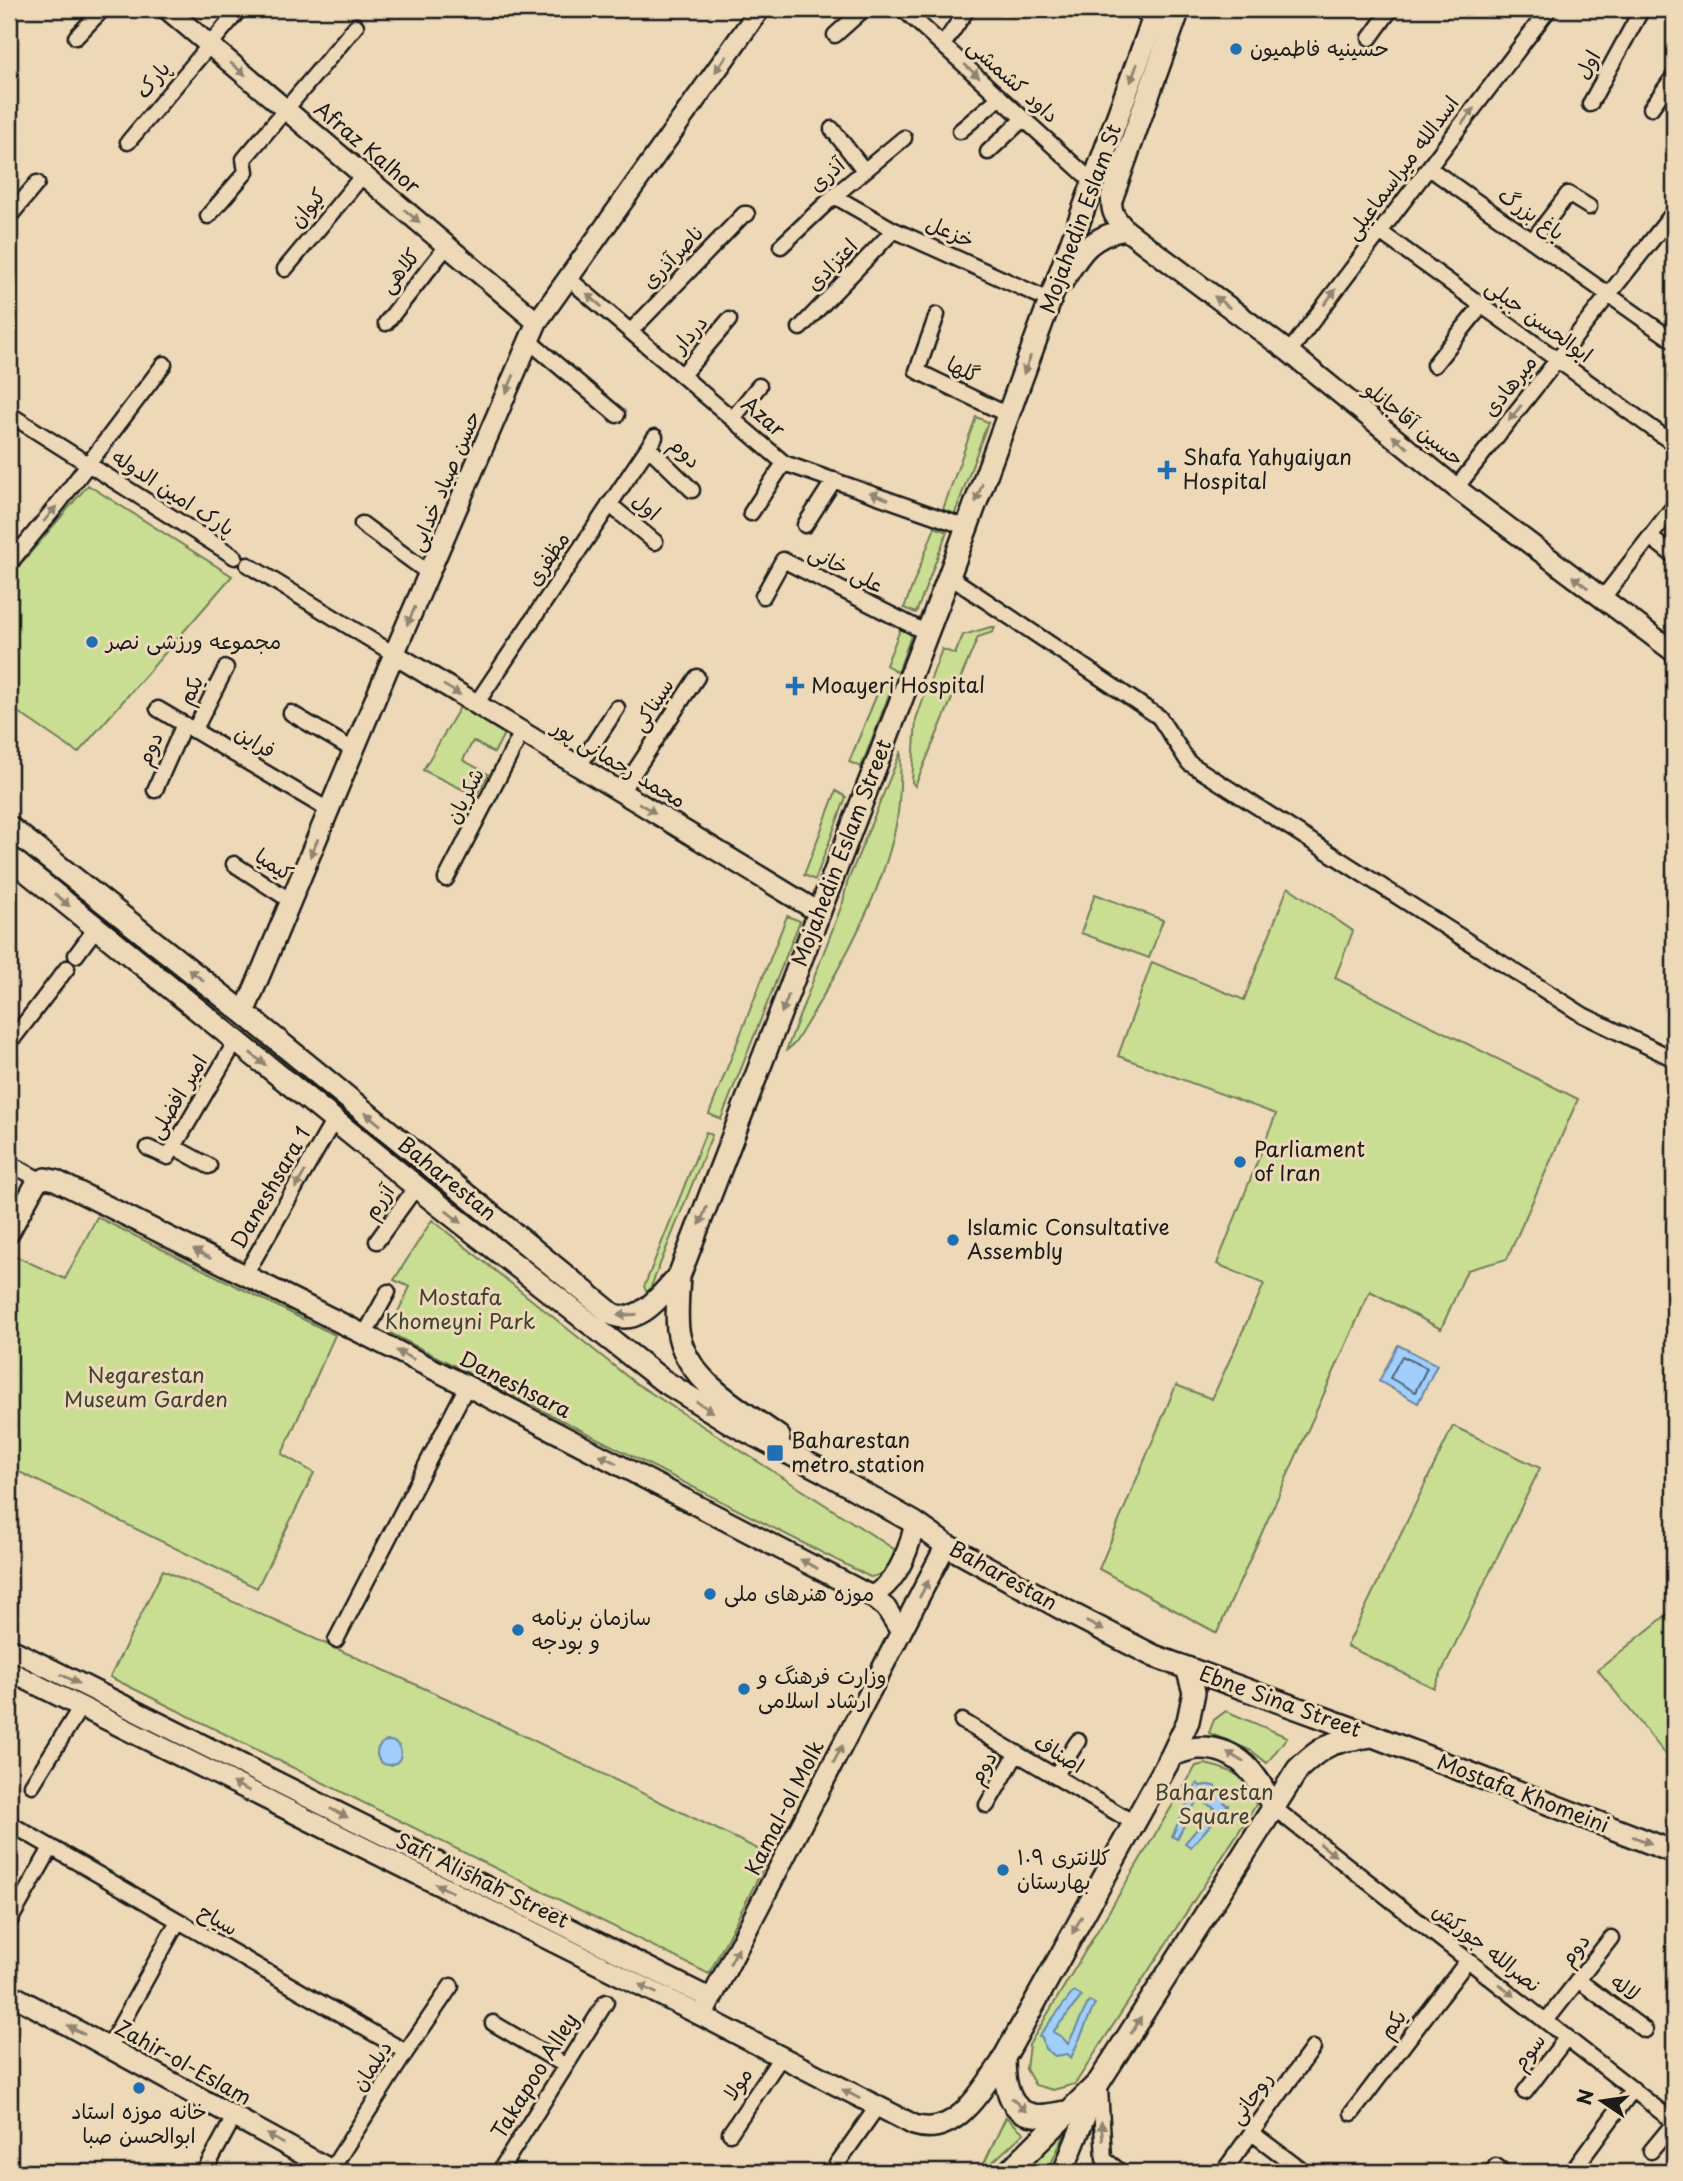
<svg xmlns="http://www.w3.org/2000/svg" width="1683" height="2181" viewBox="0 0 1683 2181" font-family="'Playpen Sans','Playpen Sans Arabic',sans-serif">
<rect width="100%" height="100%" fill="#edd9b7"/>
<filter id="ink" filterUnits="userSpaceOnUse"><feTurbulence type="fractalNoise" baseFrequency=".0143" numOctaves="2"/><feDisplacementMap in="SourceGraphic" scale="14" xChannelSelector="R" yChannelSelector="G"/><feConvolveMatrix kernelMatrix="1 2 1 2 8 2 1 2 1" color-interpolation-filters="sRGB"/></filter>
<g filter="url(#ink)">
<path fill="#c9de93" stroke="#727d58" stroke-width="2" d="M976 417 988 422 954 516 942 512Z
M88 485 232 576 78 753 9 706V578Z
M935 527 947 532 916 613 904 608Z
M902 625 912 633 898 672 886 665Z
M991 627H995L993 632 978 637 915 786 912 782 916 719 942 649 955 654 963 635Z
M882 682 892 687 861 767 849 762Z
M460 707 505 732 494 753 473 741 463 760 488 774 476 796 423 770Z
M901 751C900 775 901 801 896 825 882 897 833 981 795 1043L786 1051 843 902 847 883Z
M836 791 846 797 815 880 804 875Z
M1288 887 1353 931 1335 978 1578 1099 1507 1259 1467 1270 1441 1329 1370 1291 1217 1633 1099 1569 1176 1385 1212 1399 1264 1284 1217 1264 1276 1114 1118 1056 1152 962 1244 1000Z
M1095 894 1163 920 1149 958 1081 933Z
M787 916 800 921 721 1119 709 1114Z
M706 1132 712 1135 648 1294 644 1287Z
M97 1217 335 1335 282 1454 314 1473 257 1588 9 1467V1259L11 1254 65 1279Z
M432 1220 634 1382 894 1549C892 1565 886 1575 870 1577L388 1332 410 1287 394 1280Z
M1453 1426 1540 1468 1434 1688 1347 1646Z
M163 1570 450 1700 770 1855 709 1974 110 1677Z
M1674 1609V1765L1598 1670Z
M1226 1711 1287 1737 1267 1763 1252 1751 1209 1733 1214 1720Z
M1205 1764C1231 1770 1251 1776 1256 1805L1075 2084 1053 2090 1035 2085 1026 2069 1029 2045 1196 1766Z
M1006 2117 1024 2133 982 2172H980Z
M1066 2132 1047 2172H1020Z"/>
<path fill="#a0cffc" stroke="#6b87a2" stroke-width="2" d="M1398 1345 1437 1365 1418 1403 1379 1381Z
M377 1753a12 12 0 1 1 24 0a12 12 0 1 1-24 0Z
M1197 1783 1200 1786C1215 1782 1223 1789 1225 1804L1228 1805 1191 1847 1185 1843 1215 1808 1206 1804 1199 1796 1177 1839 1172 1836Z
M1074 1991 1082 1996 1053 2032 1062 2037 1068 2044 1089 2001 1095 2004 1071 2058 1068 2054 1055 2056 1045 2049 1042 2037 1039 2036Z"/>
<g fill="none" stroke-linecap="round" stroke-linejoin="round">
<path stroke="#516476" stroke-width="2" d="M1402 1356 1427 1368 1415 1392 1390 1378Z"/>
<g stroke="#1c1c1c" stroke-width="19">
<path id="street" d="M903 9 1094 183
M1139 9 1153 21
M835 35 864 9
M76 37 103 9
M1370 38 1391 9
M943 45 966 11
M1590 104 1642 9
M1651 108 1674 76
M832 129 864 170
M960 131 1000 97
M128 142 240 9
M988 152 1023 119
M1429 168 1674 341
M834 196 894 230 1051 301
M208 216 246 172 244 159 356 26
M9 217 37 183
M1380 232 1674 444
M1532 241 1568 194 1589 207
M781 246 834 196 904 138
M285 269 363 175
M568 278 784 463 966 527
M937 315 917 371 1008 415
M386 323 447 246
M800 328 894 230
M631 331 744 214H747
M529 341 617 415
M1289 352 1549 9
M1434 365 1482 305
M682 375 729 320
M9 414 235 557
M733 418 759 386
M648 447 692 490
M1456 488 1674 212
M609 504 655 542
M751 513 784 463
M362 524 430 574
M805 525 834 480
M1650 537 1674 556
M9 564 58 504 164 364
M248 565 394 654
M949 576 1159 717 1189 763 1583 1015 1674 1059
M763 596 783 560 925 632
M1602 599 1674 506
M476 704 655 437
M158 709 330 811
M291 713 355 751
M194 731 226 668
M579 766 617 708
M155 790 184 724
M621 792 697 677
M234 864 291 901
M446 879 522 732
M76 955 96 928
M15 1036 67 968
M174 1147 209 1166
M148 1148 168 1157 236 1041
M9 1163 40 1180
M377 1241 416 1187
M245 1275 334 1120
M365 1334 388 1292
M336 1640 467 1386
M962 1721 1134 1823
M1055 1776 1078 1741
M32 1785 80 1708
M987 1805 1017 1753
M1274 1808 1674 2122
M9 1823 406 2052
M9 1922 51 1848
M1578 1980 1645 2030
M1546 2021 1611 1938
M493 2023 566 2066
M108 2048 178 1921
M1100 2088 1104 2159 1121 2172
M1525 2092 1567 2037
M1352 2113 1468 1960
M730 2133 781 2057
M1252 2133 1304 2172
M1651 2151 1674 2123
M837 2164 877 2107
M1496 2166 1504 2172
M331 2170 406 2052 451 1986
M204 2172 234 2117
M499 2172 606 2002
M1223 2172 1313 2048
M1572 2172 1633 2089"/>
</g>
<g stroke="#1c1c1c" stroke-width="24">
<path id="secondary" d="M167 9 537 322
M1112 197C1110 213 1116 219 1126 230L1289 352 1456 488 1674 652
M1063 282C1080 254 1091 235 1126 230
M394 654 820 913
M244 1013 394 654 537 322 760 9
M9 1233 36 1183 45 1178 55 1180 467 1386 871 1596 886 1608 901 1632
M871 1596C897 1584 909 1550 915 1523
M9 1648 711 1999
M9 1671 702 2016 914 2125C957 2139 983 2087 1004 2058
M9 1993 335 2172
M706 2009 946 1545
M1063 2172 1099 2082"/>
</g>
<g stroke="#1c1c1c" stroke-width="26">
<path id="primary" d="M1112 197 1179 9
M9 827 244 1013 612 1314C640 1327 662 1293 679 1276
M9 857 434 1201 662 1380 731 1423 825 1472 915 1523 946 1545 1072 1614 1154 1656 1373 1736 1674 1852
M779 1437C741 1409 685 1381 678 1330 676 1312 678 1294 679 1276L949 576 1157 9
M1172 1755C1181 1752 1191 1748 1199 1748 1240 1747 1257 1776 1274 1808
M1067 2112C1057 2113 1045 2117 1034 2115 1007 2112 1004 2080 1004 2058L1172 1755 1188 1721 1194 1692 1187 1668
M1008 2172 1099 2082 1298 1769C1325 1743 1334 1741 1371 1736"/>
</g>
<use href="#street" stroke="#edd9b7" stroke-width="14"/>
<use href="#secondary" stroke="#edd9b7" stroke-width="19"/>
<use href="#primary" stroke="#edd9b7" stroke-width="21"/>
</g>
<defs><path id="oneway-solid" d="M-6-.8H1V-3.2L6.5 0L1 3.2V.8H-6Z" transform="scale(1.75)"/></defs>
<g fill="#8f8471">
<use href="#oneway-solid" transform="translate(721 64) rotate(126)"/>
<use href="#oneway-solid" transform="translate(238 69) rotate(40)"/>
<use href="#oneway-solid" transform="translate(972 71) rotate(42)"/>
<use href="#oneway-solid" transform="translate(1134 73) rotate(110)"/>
<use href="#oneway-solid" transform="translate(1468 116) rotate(-53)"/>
<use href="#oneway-solid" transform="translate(412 216) rotate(40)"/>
<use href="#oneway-solid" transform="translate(1330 297) rotate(-53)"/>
<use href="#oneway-solid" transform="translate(594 300) rotate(-139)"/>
<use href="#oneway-solid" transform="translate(1222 302) rotate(-143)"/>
<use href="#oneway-solid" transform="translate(1027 365) rotate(111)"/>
<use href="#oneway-solid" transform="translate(510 384) rotate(113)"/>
<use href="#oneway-solid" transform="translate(1515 413) rotate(129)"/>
<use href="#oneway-solid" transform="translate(1400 442) rotate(-141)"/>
<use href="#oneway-solid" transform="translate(979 493) rotate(110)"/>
<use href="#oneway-solid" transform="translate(879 496) rotate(-160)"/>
<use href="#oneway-solid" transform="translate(50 514) rotate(-51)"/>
<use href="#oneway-solid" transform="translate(1580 582) rotate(-143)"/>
<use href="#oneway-solid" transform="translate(411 616) rotate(114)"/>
<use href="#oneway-solid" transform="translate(452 690) rotate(31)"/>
<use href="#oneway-solid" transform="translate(647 808) rotate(31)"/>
<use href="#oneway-solid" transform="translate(314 848) rotate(113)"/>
<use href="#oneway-solid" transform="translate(62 900) rotate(39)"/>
<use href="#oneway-solid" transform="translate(196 975) rotate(-142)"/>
<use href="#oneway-solid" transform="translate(785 1004) rotate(111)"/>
<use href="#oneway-solid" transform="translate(258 1059) rotate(39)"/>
<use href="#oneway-solid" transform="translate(373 1119) rotate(-141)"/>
<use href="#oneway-solid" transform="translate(300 1180) rotate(120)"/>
<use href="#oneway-solid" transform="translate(703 1216) rotate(111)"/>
<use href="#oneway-solid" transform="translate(454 1217) rotate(38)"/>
<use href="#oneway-solid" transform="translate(202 1254) rotate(-153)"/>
<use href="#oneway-solid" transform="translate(627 1315) rotate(176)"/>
<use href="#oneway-solid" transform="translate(405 1355) rotate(-153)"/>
<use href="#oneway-solid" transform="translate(705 1407) rotate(32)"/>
<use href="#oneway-solid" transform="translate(608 1459) rotate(-153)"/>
<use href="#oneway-solid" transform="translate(809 1564) rotate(-152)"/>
<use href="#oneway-solid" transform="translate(924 1589) rotate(-62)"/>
<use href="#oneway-solid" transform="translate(1095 1626) rotate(27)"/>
<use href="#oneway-solid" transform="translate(70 1679) rotate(27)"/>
<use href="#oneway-solid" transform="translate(838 1754) rotate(-63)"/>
<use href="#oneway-solid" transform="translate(1235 1757) rotate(-149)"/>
<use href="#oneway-solid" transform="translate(241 1787) rotate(-154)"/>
<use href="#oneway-solid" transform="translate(339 1813) rotate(27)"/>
<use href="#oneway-solid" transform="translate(1642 1840) rotate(21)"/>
<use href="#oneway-solid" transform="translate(1328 1850) rotate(38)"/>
<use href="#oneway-solid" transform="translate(444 1888) rotate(-154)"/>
<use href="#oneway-solid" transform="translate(1077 1925) rotate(119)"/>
<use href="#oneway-solid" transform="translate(734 1956) rotate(-62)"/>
<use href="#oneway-solid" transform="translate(648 1989) rotate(-153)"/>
<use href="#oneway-solid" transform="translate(1507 1990) rotate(38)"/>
<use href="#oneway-solid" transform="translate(1136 2025) rotate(-58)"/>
<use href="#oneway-solid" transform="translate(76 2030) rotate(-151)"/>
<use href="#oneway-solid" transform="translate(851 2094) rotate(-152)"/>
<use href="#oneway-solid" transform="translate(1019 2105) rotate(43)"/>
<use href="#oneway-solid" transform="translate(1102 2131) rotate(-94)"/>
<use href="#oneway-solid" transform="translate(275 2139) rotate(-151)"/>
</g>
</g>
<g fill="#1f6fb2" stroke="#edd9b7" stroke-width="2.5">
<circle cx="1236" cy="49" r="7"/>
<path d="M1163.5 459.5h7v7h7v7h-7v7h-7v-7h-7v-7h7z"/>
<circle cx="92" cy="642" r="7"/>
<path d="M791.5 675.5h7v7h7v7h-7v7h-7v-7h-7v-7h7z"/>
<circle cx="1240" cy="1162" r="7"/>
<circle cx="953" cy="1240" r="7"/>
<rect x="766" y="1444" width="18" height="18" rx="3.5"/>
<circle cx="710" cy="1594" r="7"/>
<circle cx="518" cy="1630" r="7"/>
<circle cx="744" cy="1689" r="7"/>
<circle cx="1003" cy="1870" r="7"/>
<circle cx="139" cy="2088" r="7"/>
</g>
<g text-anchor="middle" stroke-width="6" stroke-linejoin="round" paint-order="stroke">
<g font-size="21" fill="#1c1c1c" stroke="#edd9b7" text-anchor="start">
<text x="1250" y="56">حسینیه فاطمیون</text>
<text x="1183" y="465">Shafa Yahyaiyan<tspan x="1183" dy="24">Hospital</tspan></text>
<text x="106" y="649">مجموعه ورزشی نصر</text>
<text x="811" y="693">Moayeri Hospital</text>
<text x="1254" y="1157">Parliament<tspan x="1254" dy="24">of Iran</tspan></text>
<text x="967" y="1235">Islamic Consultative<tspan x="967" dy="24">Assembly</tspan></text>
<text x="791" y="1448">Baharestan<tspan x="791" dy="24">metro station</tspan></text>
<text x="724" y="1601">موزه هنرهای ملی</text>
<text x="532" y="1625">سازمان برنامه<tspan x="532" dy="24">و بودجه</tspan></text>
<text x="758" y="1684">وزارت فرهنگ و<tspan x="758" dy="24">ارشاد اسلامی</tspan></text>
<text x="1017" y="1865">کلانتری ۱۰۹<tspan x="1017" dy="24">بهارستان</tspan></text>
<text x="139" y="2119" text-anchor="middle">خانه موزه استاد<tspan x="139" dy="24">ابوالحسن صبا</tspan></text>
</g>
<g font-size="21" fill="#1c1c1c" stroke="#edd9b7">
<text transform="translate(1588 65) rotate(-61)" y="7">اول</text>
<text transform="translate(153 80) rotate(-50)" y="7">پارک</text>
<text transform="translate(1013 81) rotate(42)" y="7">داود کشمشی</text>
<text transform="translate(367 148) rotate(40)" y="7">Afraz Kalhor</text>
<text transform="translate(1402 168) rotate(-53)" y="7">اسدالله میراسماعیلی</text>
<text transform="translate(827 175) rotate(-42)" y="7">آذری</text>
<text transform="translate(308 208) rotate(-50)" y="7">کیوان</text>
<text transform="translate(1531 214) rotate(35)" y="7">باغ بزرگ</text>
<text transform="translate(1081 219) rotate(-70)" y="7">Mojahedin Eslam St</text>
<text transform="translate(950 232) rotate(24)" y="7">خزعل</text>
<text transform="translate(673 257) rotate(-46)" y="7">ناصرآذری</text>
<text transform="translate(832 265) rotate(-46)" y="7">اعتزادی</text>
<text transform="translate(400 271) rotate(-51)" y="7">کلاهی</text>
<text transform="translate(1539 321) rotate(36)" y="7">ابوالحسن جبلی</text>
<text transform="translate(690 334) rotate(-49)" y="7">دردار</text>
<text transform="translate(963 370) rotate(26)" y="7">گلها</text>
<text transform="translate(1510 386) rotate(-51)" y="7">میرهادی</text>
<text transform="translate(763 417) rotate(41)" y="7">Azar</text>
<text transform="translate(1414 424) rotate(39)" y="7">حسین آقاجانلو</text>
<text transform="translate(685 453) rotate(44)" y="7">دوم</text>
<text transform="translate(445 481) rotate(-67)" y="7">حسن صیاد خدایی</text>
<text transform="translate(173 493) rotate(33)" y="7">پارک امین الدوله</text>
<text transform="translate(646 507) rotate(40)" y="7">اول</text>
<text transform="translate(548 559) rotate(-56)" y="7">مظفری</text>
<text transform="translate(846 569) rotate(27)" y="7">علی خانی</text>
<text transform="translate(191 690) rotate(-63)" y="7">یکم</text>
<text transform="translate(653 705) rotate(-57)" y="7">سیناکی</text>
<text transform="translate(255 742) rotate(31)" y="7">فراین</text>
<text transform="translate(150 749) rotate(-66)" y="7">دوم</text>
<text transform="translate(619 764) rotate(31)" y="7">محمد رحمانی پور</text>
<text transform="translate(465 796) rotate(-63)" y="7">شکریان</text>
<text transform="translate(842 853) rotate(-69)" y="7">Mojahedin Eslam Street</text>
<text transform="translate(274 865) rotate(33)" y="7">کیمیا</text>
<text transform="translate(178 1097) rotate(-59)" y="7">امیر افضلی</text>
<text transform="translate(447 1179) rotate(39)" y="7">Baharestan</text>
<text transform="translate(271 1188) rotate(-60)" y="7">Daneshsara 1</text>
<text transform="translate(379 1202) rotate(-55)" y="7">آزرم</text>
<text transform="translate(515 1385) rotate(27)" y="7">Daneshsara</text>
<text transform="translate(1003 1576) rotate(29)" y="7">Baharestan</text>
<text transform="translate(1280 1702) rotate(20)" y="7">Ebne Sina Street</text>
<text transform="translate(1059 1754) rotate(31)" y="7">اصناف</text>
<text transform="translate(983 1768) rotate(-60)" y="7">دوم</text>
<text transform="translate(1523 1794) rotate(21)" y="7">Mostafa Khomeini</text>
<text transform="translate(785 1808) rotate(-63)" y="7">Kamal-ol Molk</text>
<text transform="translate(482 1881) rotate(26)" y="7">Safi Alishah Street</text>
<text transform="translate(218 1920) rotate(30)" y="7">سیاح</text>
<text transform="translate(1487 1948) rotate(38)" y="7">نصرالله جورکش</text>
<text transform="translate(1575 1950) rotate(-52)" y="7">دوم</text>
<text transform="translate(1625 1988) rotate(37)" y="7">لاله</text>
<text transform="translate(1393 2024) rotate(-53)" y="7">یکم</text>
<text transform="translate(1529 2052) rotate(-53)" y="7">سوم</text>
<text transform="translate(183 2063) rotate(29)" y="7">Zahir-ol-Eslam</text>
<text transform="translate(372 2066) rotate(-57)" y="7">دیلمان</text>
<text transform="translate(535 2076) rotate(-58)" y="7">Takapoo Alley</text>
<text transform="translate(738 2084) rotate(-56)" y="7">مولا</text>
<text transform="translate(1251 2098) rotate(-54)" y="7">روحانی</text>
</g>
<g font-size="21" fill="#3f4334" stroke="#edd9b7">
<text x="460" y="1305">Mostafa<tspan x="460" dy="24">Khomeyni Park</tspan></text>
<text x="146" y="1383">Negarestan<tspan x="146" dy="24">Museum Garden</tspan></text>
<text x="1214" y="1800">Baharestan<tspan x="1214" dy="24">Square</tspan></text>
</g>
</g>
<rect width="1683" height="2181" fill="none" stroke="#edd9b7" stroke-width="35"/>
<rect x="18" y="18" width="1648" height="2146" fill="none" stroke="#1c1c1c" stroke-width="2.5" filter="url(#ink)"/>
<g transform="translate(1602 2101) rotate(283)" stroke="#edd9b7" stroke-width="5" paint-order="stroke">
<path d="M0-5L12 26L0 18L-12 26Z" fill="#1c1c1c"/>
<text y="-10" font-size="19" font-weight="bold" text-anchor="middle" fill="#1c1c1c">N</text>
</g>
</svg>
